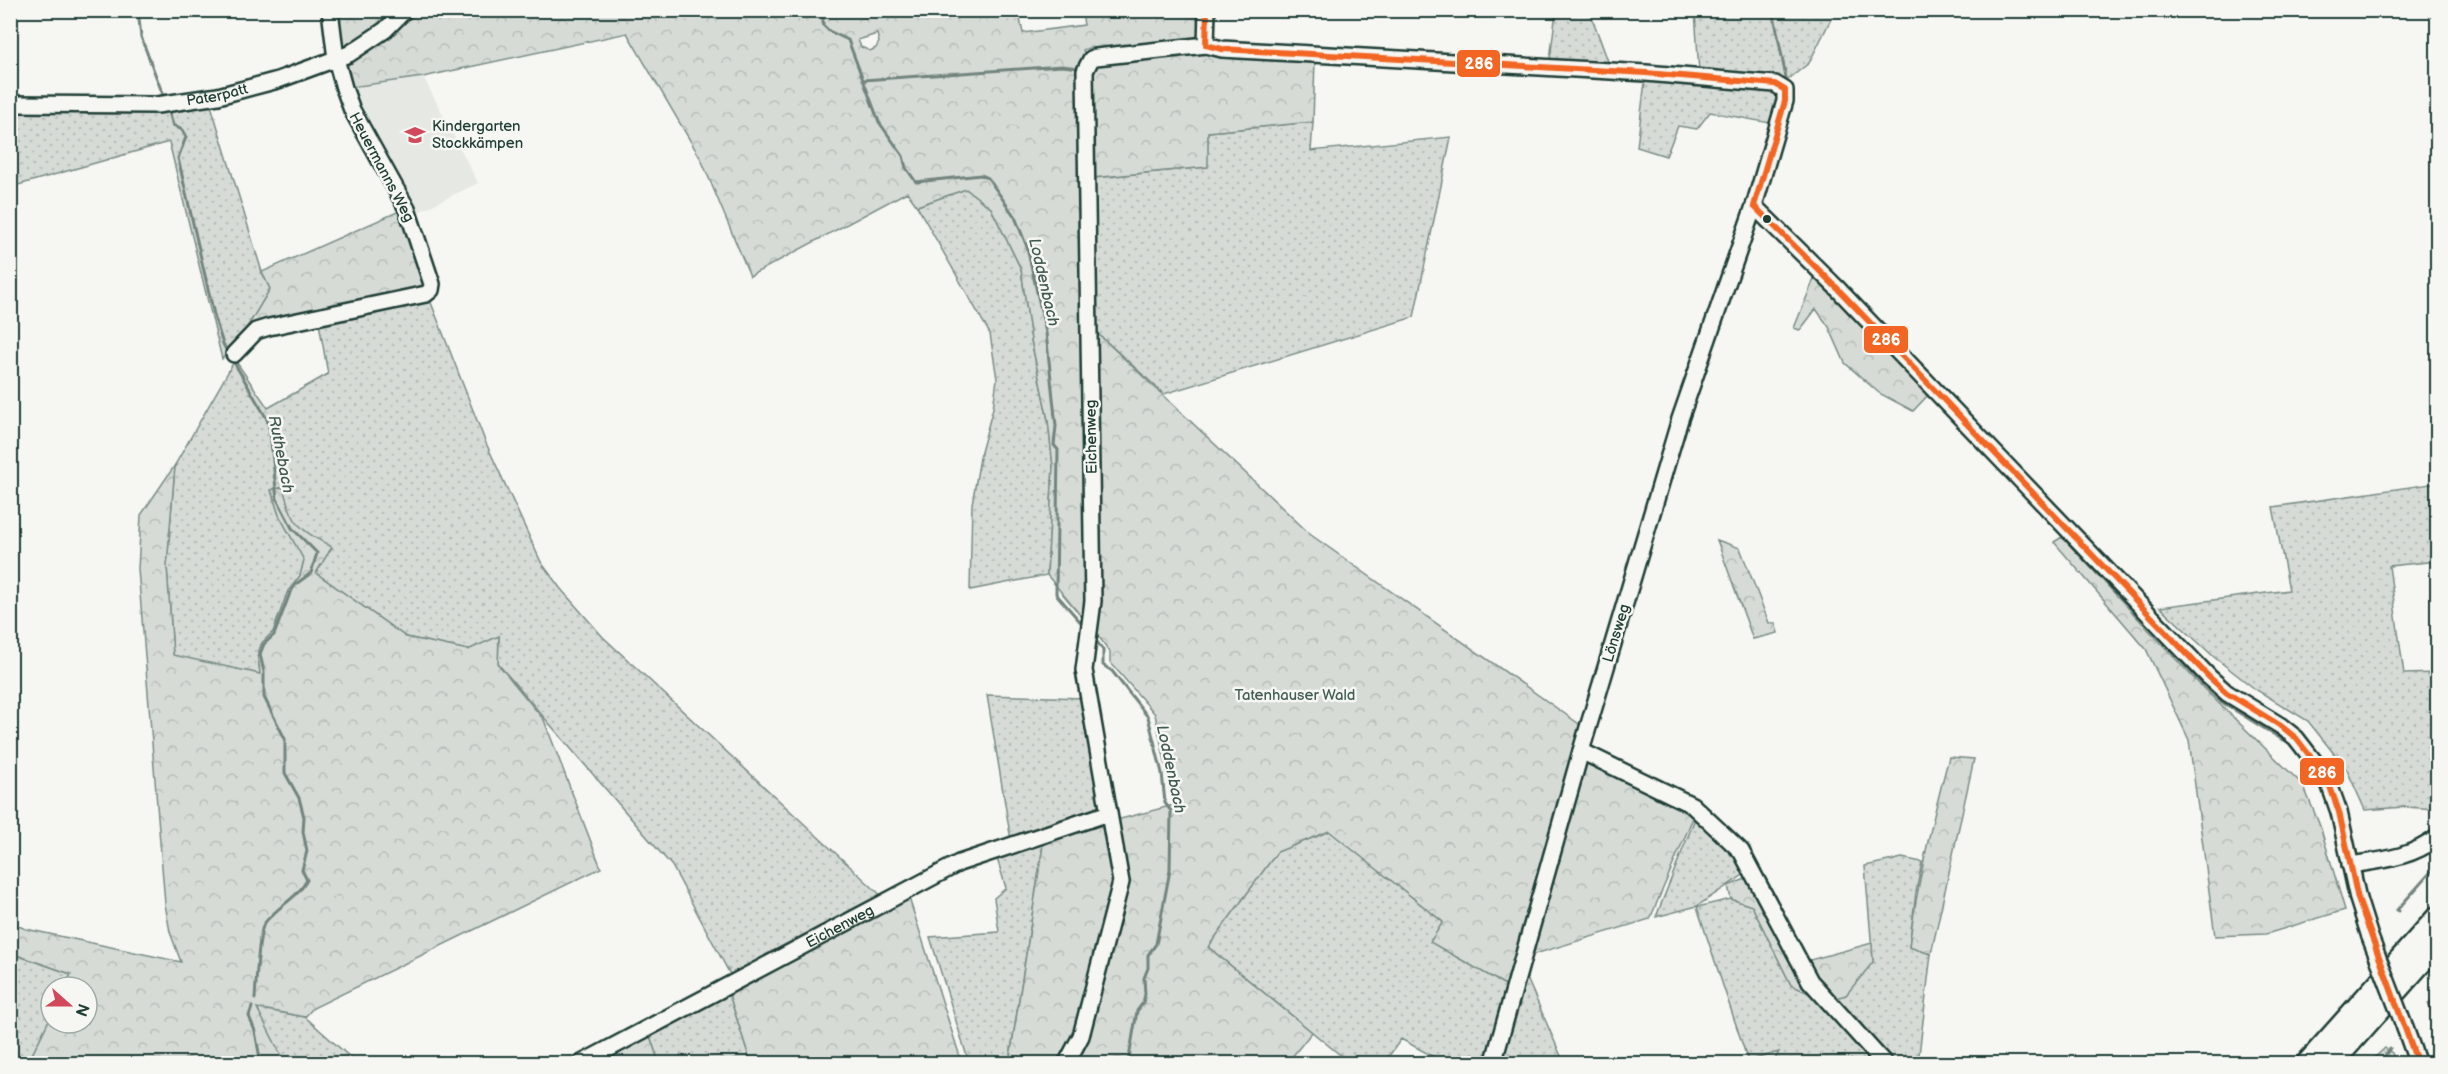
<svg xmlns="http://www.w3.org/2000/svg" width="2448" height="1074" viewBox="0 0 2448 1074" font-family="'Balsamiq Sans',sans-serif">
<defs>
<pattern id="grass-dots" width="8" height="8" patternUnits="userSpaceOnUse" patternTransform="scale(1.5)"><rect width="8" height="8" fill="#d6dbd6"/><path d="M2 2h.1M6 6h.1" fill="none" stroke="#b7bdb8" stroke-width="1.8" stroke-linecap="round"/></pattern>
<pattern id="forest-crowns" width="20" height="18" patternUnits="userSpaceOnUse" patternTransform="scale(1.5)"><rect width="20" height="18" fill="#d6dbd6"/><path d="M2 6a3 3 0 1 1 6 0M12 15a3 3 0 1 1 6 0" fill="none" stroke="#b7bdb8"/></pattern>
</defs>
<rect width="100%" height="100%" fill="#f6f6f2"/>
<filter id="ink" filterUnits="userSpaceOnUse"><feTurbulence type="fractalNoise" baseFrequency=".0167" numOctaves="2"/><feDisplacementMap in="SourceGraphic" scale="12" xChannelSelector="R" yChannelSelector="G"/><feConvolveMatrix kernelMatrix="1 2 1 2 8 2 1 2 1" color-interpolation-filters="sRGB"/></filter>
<g filter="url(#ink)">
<path fill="#e6e8e4" d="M414 59 478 183 416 213 351 87 345 69Z"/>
<path fill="url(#grass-dots)" stroke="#7a8c85" stroke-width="1.5" d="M1556 11H1573L1591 15 1609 64 1550 60Z
M1695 11H1835L1809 63 1786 81 1699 72Z
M1645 81 1771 88 1779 97 1770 123 1710 112 1697 129 1678 126 1666 156 1637 147Z
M210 102 262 272 270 289 242 336 222 359 169 142 11 187 10 109Z
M1313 122 1311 151 1451 137 1414 317 1164 394 1097 333 1095 178 1207 167 1208 132Z
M966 189 991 208 1021 269 1031 340 1048 420 1053 467 1047 575 970 590 972 504 981 452 993 408 997 379 990 334 917 206Z
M430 300 485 441 541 562 560 588 603 637 885 899 732 978 672 866 498 664 499 637 468 650 406 637 316 573 331 547 303 531 271 490 279 515 304 560 300 576 288 591 273 632 262 643 258 653 260 674 173 656 167 566 175 465 235 360 268 408 328 374 319 323Z
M2437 483V561L2389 566 2404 674 2437 673V809L2404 807 2365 810 2347 770 2308 721 2255 689 2214 657 2160 607 2289 590 2273 507Z
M987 695 1083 698 1102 801 1095 810 1011 840Z
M1696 816 1738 853 1749 871 1697 906 1656 917Z
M1330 831 1443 922 1431 942 1509 987 1486 1063H1445L1401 1039 1384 1063H1350L1208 947 1277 852Z
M1044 839 1009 1063H969L930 937 999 932 994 898 1006 888 996 855Z
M1902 858 1922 862 1916 892 1909 947 1931 954 1918 1063H1887L1830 1000 1873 962 1865 866Z
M1731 899 1752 906 1791 985 1826 1001 1883 1063H1773L1779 1052 1748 1061 1697 907Z
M10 953 71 974 65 987H51V1016L28 1063H11Z
M1526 976 1564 1063H1502Z
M728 991 751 1063H659L649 1033Z
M256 1008 305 1017 351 1058 338 1063H285Z
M2385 1048 2392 1053 2397 1063H2369Z"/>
<path fill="url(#forest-crowns)" stroke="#7a8c85" stroke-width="1.5" fill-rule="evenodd" d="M921 10 922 14 938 10H1018L1023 33 1084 25 1082 12 1085 11H1201V32L1197 39 1096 50 1091 47 1083 50 1085 56 1086 622 1047 575 1053 467 1048 420 1031 340 1021 269 991 208 966 189 917 206 907 192 750 276 701 159 627 33 423 77 351 87 344 66 336 11ZM877 34 879 42 876 48 870 51 861 47 858 40Z
M1204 53 1315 60 1313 122 1208 132V167L1091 178 1089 82 1097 65 1104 62Z
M404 209 427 283 421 291 242 336 270 289 262 272Z
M1816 274 1931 392 1913 411 1879 393 1845 363 1829 327 1816 309 1800 330 1794 328Z
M1092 333H1097L1311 535 1582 726 1509 987 1430 942 1443 922 1329 831 1277 852 1208 947 1312 1032 1287 1063 1009 1064 1044 839 1174 805 1155 714 1110 662V652L1094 630Z
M175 465 167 566 173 655 260 674 258 653 262 643 273 632 288 591 300 576 304 560 279 515 271 490 283 487C292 525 299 529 332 547L316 573 406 637 468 650 499 636 498 664 544 720 601 868 313 1008 305 1017 257 1008 285 1063H28L51 1016V1023H87V987H65L71 974 11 953V923L26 929 181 962 170 932 165 904 138 569 141 515Z
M2062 537 2201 686 2303 785 2320 826 2345 910 2266 934 2215 936 2189 740 2146 649 2054 542Z
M1717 540 1740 548 1769 623H1775L1778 633 1753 639Z
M1587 757 1695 813 1650 919 1532 955Z
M1949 757 1974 759 1931 954 1909 947C1917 882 1932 820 1949 757Z
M1748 878 1803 962 1872 943 1873 962 1846 995 1826 1001 1791 985 1752 906 1731 899 1728 886Z
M909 898 962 1063H751L728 991Z
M649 1033 659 1063 592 1064Z"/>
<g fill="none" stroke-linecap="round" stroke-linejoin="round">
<path stroke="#72847d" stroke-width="3" d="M138 10 141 37 165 100
M823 10V25L829 31 848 40 879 122 903 156 906 168 916 182 981 175 988 178 1015 217 1027 247 1046 333 1056 426 1054 445 1058 450 1056 594 1084 626
M1773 10 1786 78
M863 80 1062 66 1079 68
M1092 82 1093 75
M168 109 173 125 182 130 186 137 178 158 215 319 223 344 229 355
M235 364 267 419 270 432 277 499 292 528 317 553 311 573 296 584 290 593 274 635 264 644 260 654 264 672V697L285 739V773L299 798 304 817 303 832 307 851 302 870 307 880C297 899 276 907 264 924 258 933 256 986 255 999
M2151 628 2203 685 2220 701 2283 740
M1094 638 1103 650V665L1112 671 1148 717 1162 773 1165 803 1171 811 1170 870 1156 944 1148 955V968L1144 978 1145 994 1143 1003 1137 1011 1129 1058 1123 1064
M2399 911 2397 910 2438 864
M2438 994 2429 1004 2438 1025
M252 1007 249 1016 255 1031 261 1064
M2435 1030H2438
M2380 1064 2390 1048"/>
<g stroke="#1f3d34" stroke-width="20">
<g id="minor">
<path d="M1206 45 1207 10"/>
<path id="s1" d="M10 104 157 105 218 96 278 80 349 54 385 30 405 10"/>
<path d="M1754 206 1836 287 2209 677 2227 693 2281 726 2296 738 2327 778 2339 812 2358 899 2370 937"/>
<path d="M234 354 256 331 269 327 426 294 431 290 432 284 407 209 352 110 344 88 336 59 330 10"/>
<path d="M1581 751 1692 805 1741 851 1810 981 1885 1064"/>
<path d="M2350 865C2383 860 2411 858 2438 837"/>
<path d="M2405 1028 2418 1064"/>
<path id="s2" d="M580 1064 959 863 1109 813"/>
<path d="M1066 1064 1081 1036 1121 882 1084 670 1093 601 1085 71 1091 59 1096 57 1206 45 1222 49 1646 73 1775 84 1785 90V101L1754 206 1680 419 1581 751 1493 1064"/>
</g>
</g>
<g stroke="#1f3d34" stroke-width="26">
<path id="highway" d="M2307 1064 2438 917
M2331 1064 2438 943"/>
</g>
<use href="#minor" stroke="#f6f6f2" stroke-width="15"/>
<use href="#highway" stroke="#f6f6f2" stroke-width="21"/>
<g stroke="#1f3d34" stroke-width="20" stroke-linecap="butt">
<path id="minor-bridge" d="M2370 937 2405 1028"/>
</g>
<use href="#minor-bridge" stroke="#f6f6f2" stroke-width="15"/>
<g stroke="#f6f6f2" stroke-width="10">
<path id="bus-1" d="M1207 10 1206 45 1222 49 1646 73 1775 84 1785 90V101L1754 206 1836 287 2209 677 2227 693 2281 726 2296 738 2327 778 2339 812 2358 899 2418 1064"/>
</g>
<use href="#bus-1" stroke="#f26522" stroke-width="6"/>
</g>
</g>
<defs>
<g id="school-bare" transform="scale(1.62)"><path d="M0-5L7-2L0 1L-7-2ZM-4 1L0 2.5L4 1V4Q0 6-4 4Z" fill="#d1495b" stroke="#f6f6f2" stroke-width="2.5" paint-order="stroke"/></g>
</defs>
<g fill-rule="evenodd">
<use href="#school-bare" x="415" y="135"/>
</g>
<circle fill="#1f3d34" stroke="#f6f6f2" stroke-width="2" cx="1767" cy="219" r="5"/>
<g text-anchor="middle" stroke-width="5" stroke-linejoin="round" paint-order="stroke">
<g font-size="15" fill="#1f3d34" stroke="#f6f6f2">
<text dy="5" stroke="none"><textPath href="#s1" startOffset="208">Paterpatt</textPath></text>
<text transform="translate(382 167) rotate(62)" y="5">Heuermanns Weg</text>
<text transform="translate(1091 437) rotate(-91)" y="5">Eichenweg</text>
<text transform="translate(1616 633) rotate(-73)" y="5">Lönsweg</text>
<text dy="5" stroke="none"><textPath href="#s2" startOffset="294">Eichenweg</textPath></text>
</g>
<g font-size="15" fill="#1f3d34" stroke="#f6f6f2" text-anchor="start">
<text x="432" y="131">Kindergarten<tspan x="432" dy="17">Stockkämpen</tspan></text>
</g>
<g font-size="15" fill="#445d54" stroke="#f6f6f2">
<text x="1295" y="700">Tatenhauser Wald</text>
</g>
<g font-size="16" font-style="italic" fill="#425a52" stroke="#f6f6f2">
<text transform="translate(1045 282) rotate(77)" y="6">Loddenbach</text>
<text transform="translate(282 454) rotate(79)" y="6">Ruthebach</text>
<text transform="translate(1172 769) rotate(78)" y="6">Loddenbach</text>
</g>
</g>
<g stroke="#f6f6f2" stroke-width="2">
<rect x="1456" y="49" width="45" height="29" rx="6" fill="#f26522"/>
<rect x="1863" y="325" width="46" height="29" rx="6" fill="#f26522"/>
<rect x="2299" y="757" width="46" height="29" rx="6" fill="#f26522"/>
</g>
<g font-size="16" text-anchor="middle" font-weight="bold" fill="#fff">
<text x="1479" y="69">286</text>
<text x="1886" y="345">286</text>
<text x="2322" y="778">286</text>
</g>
<rect width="2448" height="1074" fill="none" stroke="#f6f6f2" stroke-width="36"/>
<rect x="18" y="18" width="2412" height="1038" fill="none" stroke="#1f3d34" stroke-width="2" filter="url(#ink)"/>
<g transform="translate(69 1005) rotate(111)"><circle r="28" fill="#f6f6f2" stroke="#a0aca6" stroke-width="1.5"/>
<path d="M0-4.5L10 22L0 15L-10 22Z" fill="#d1495b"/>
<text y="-9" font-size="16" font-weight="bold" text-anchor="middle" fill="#1f3d34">N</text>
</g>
</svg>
